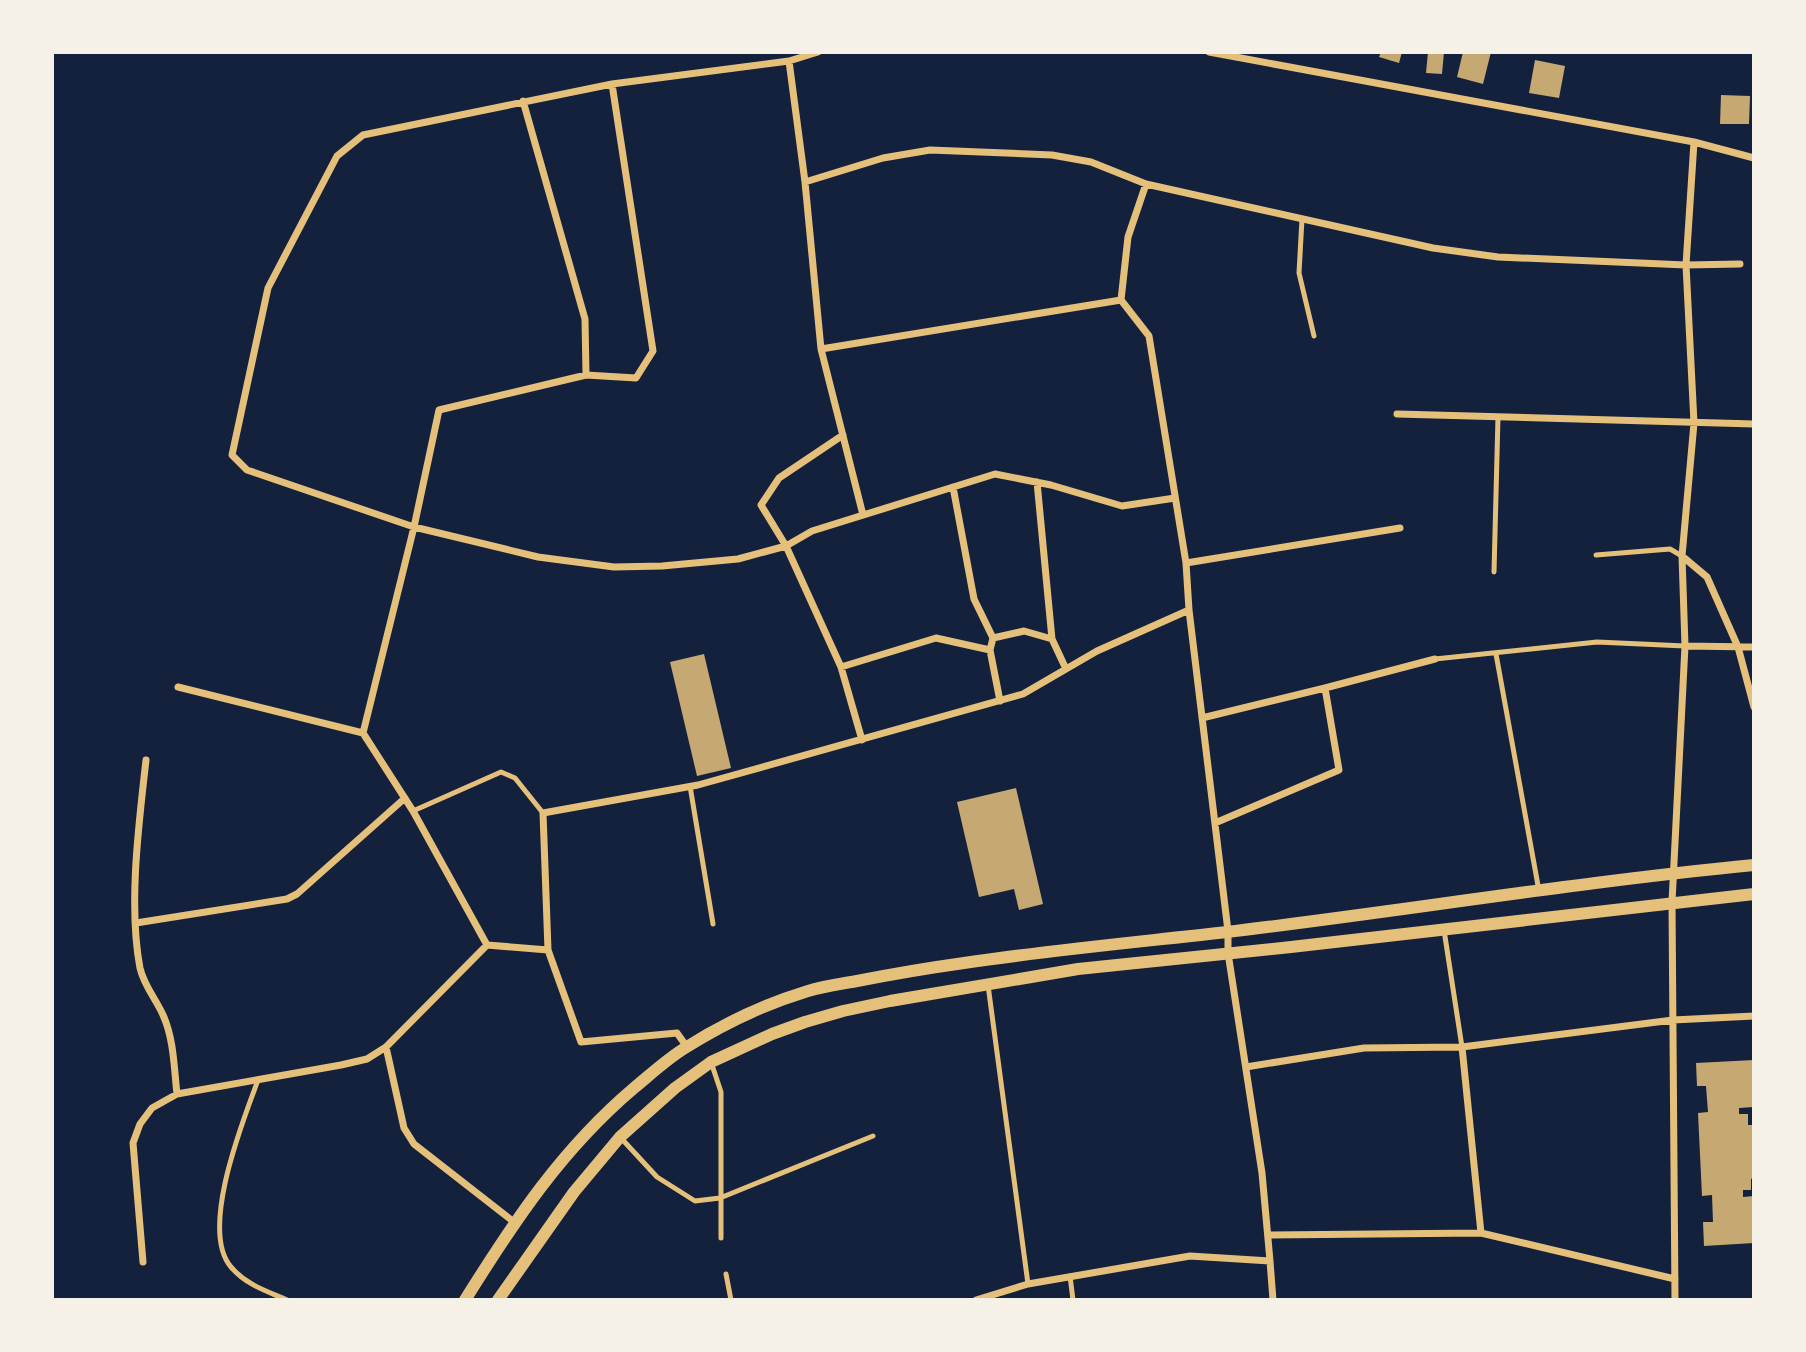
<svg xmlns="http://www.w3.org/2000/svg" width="1806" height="1352" viewBox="0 0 1806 1352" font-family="Montserrat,sans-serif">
<rect width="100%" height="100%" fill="#14213d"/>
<path fill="#c6a872" d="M1381 52H1402L1399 63 1379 57Z
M1428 52H1444L1442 74 1426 73Z
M1463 52H1491L1483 84 1457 77Z
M1535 60 1565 66 1559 98 1529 93Z
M1721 95 1750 96 1749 124H1720Z
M704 654 731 768 697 776 670 662Z
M1016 788 1043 904 1019 910 1014 889 979 897 957 802Z
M1754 1060V1107L1739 1108V1114H1748V1125H1752L1754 1178 1751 1179V1190H1743V1197L1754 1196V1243L1704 1246 1703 1222H1713L1712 1195 1702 1196 1698 1113 1708 1112 1706 1086H1697L1696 1063Z"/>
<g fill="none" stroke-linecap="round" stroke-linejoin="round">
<path stroke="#e5c07b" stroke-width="5" d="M1302 219 1299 273 1314 336
M1596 555 1670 549 1682 556
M1494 572 1498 417
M1496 654 1539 891
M1435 659 1597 642 1685 646
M690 786 713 924
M413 811 501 772 515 778 543 813
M1444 930 1462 1047
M988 985 1028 1284
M711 1062 721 1092V1238
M258 1080C243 1121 199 1230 231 1267 246 1285 267 1291 287 1300
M620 1137 657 1177 695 1201 720 1198 873 1136
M726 1274 731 1300
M1070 1276 1073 1300"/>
<path stroke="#e5c07b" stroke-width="7" d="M818 52 789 61 612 84 363 135 337 156 268 288 232 455 247 470 414 527 538 557 614 567 662 566 738 559 786 546 812 531 995 474 1051 485 1122 506 1175 498
M1209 52 1694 142 1754 158
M789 61 805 182 821 349 863 515
M523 101 585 319 586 375
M805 182 883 158 930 150 1052 155 1091 162 1146 184 1433 248 1498 257 1686 265 1740 264
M821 349 1121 300
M1397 414 1754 424
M843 435 779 478 761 505 786 546 841 667 862 740
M1037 482 1052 639
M953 487 974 599 993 638
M1682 556 1707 577 1738 647 1754 707
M1186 563 1400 528
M1685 646 1754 647
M841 667 936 638 990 650
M178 687 363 733 414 527 439 410 586 375 636 378 653 351 612 84
M1325 688 1435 659
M1000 701 990 650 993 638 1024 631 1052 639 1066 669
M1202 718 1325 688 1339 770 1215 823
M363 733 413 811 487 945 548 950
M146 760C139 823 128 905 140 968 144 986 156 999 163 1015 174 1039 174 1068 177 1094
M136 923 287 899 297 894 405 798
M386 1047 404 1128 414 1144 514 1222
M687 1047 677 1033 581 1042 548 950 543 813 698 785 1023 694 1097 651 1189 610 1186 563 1149 336 1121 300 1128 237 1146 184
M1246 1067 1364 1048 1462 1047
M1268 1235 1481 1233
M1270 1261 1273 1300
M143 1262 133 1143 140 1124 152 1108 177 1094 341 1065 367 1059 386 1047 487 945
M1675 1279 1481 1233 1462 1047 1673 1020 1754 1016
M976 1300 1028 1284 1190 1256 1270 1261 1262 1173 1228 953V931L1189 610
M1675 1300 1672 902 1685 646 1682 556 1694 423 1686 265 1694 142"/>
<path stroke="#e5c07b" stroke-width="12" d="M465 1300C515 1220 562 1149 634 1088 651 1074 667 1059 685 1048 723 1024 765 1004 808 991 824 986 841 984 857 981 893 974 928 968 964 963 1051 950 1139 942 1227 932 1403 911 1577 882 1754 865
M498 1300 574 1192 620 1137 675 1088 711 1062 772 1034 805 1022 843 1011 890 1001 1078 969 1291 947 1754 894"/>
</g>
<rect width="1806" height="1352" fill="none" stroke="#f6f1e7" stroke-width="108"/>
</svg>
